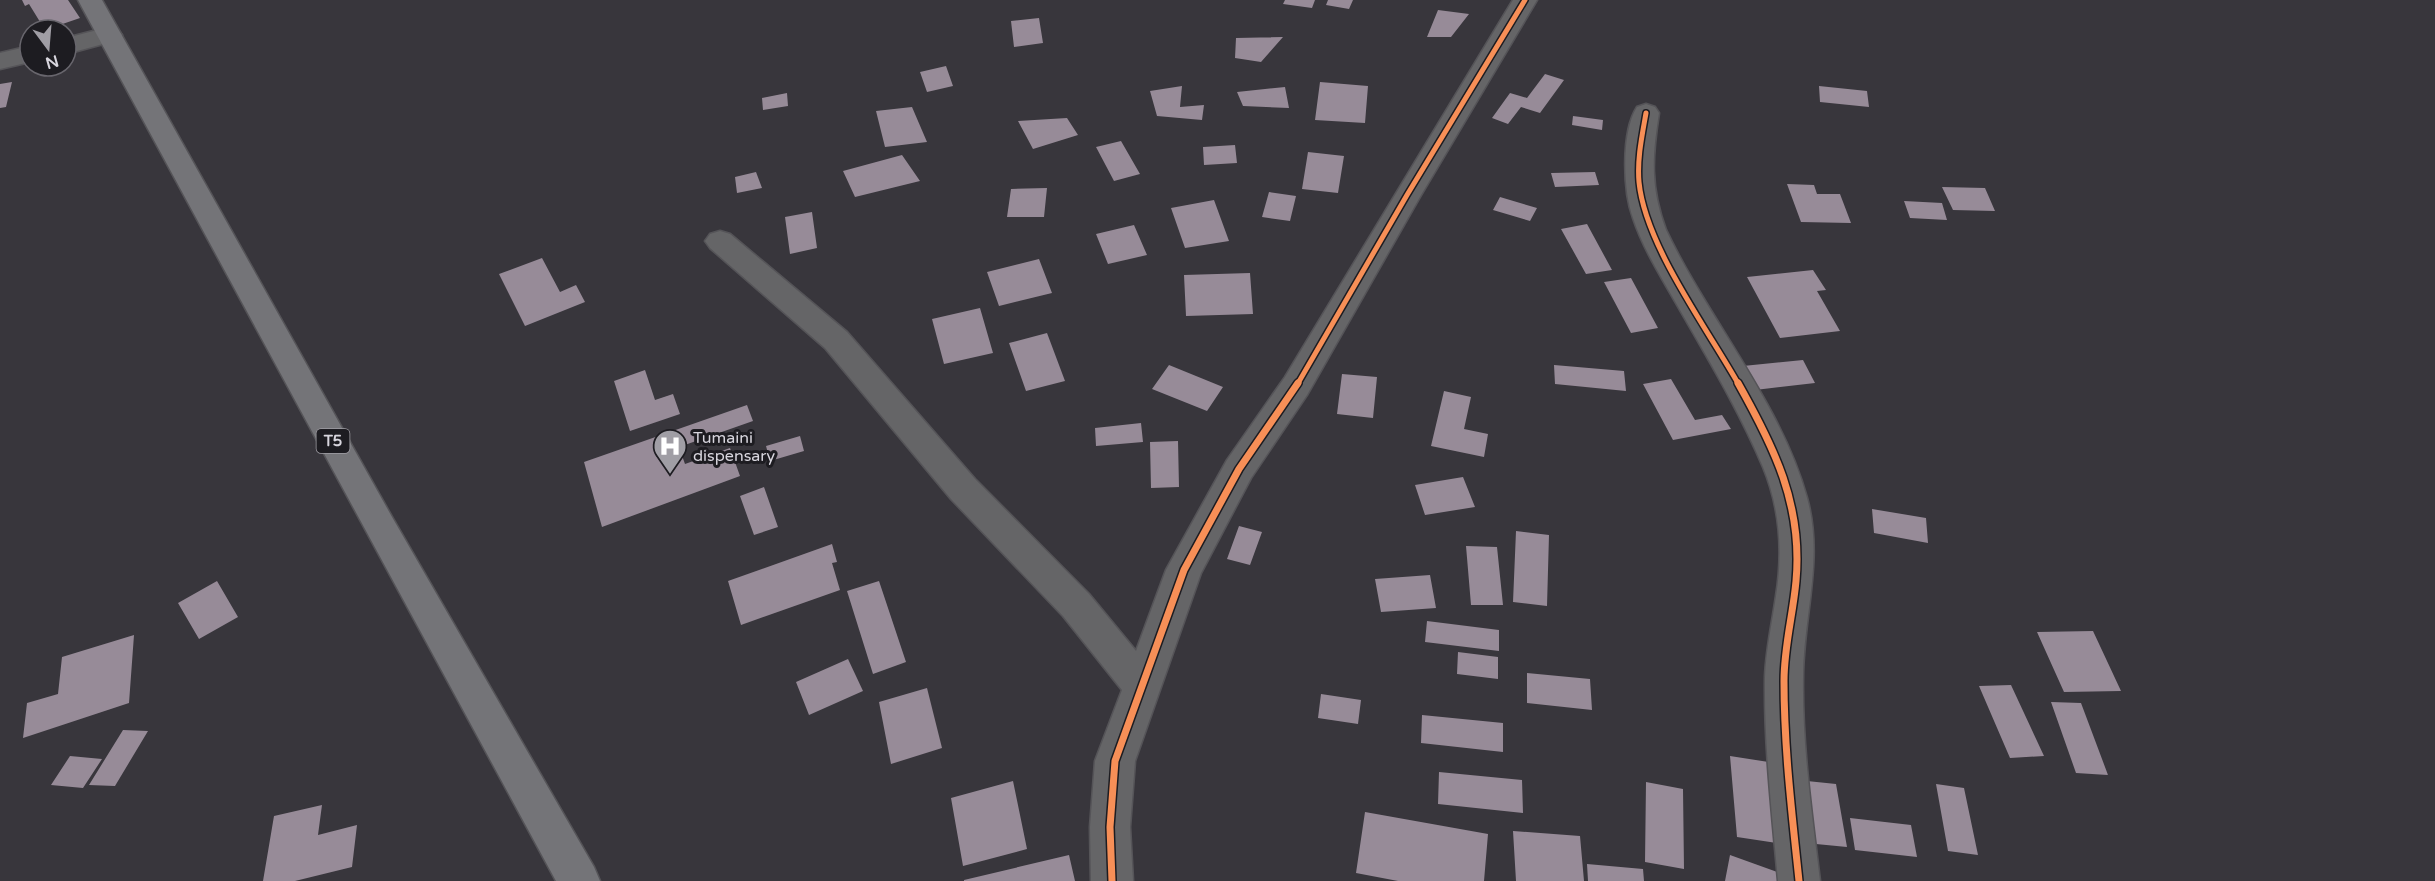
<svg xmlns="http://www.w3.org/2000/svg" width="2435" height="881" viewBox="0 0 2435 881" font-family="'Varela Round',sans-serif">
<rect width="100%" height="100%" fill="#38363c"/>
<path fill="#978b98" d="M22 0H68L80 18 45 30 29 4 25 6Z
M1285 0H1315L1312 8 1283 4Z
M1328 0H1353L1349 9 1326 5Z
M1438 10 1469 14 1451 37H1427Z
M1039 18 1043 43 1014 47 1011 21Z
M1283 37 1261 62 1235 58 1236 38Z
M946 66 953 86 927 92 920 72Z
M1545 74 1564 80 1540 113 1521 107 1508 124 1492 118 1510 93 1527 98Z
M12 82 6 107 0 108V84Z
M1320 82 1368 86 1365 123 1315 120Z
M1182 86 1180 107 1204 105 1202 120 1157 116 1150 91Z
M1819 86 1867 91 1869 107 1820 102Z
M1285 87 1289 108 1243 106 1237 92Z
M787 93 788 106 763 110 762 98Z
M912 107 927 142 885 147 876 111Z
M1573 116 1603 120 1602 130 1572 125Z
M1067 118 1078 135 1033 149 1018 121Z
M1121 141 1140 174 1114 181 1096 147Z
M1235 145 1237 163 1204 165 1203 147Z
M1308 152 1344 156 1338 193 1302 189Z
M902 155 920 181 855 197 843 171Z
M756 172 762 188 737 193 735 177Z
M1595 172 1599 185 1555 187 1551 173Z
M1787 184 1814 185 1817 194H1840L1851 223 1801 222Z
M1942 187 1985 188 1995 211 1953 210Z
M1047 188 1044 217H1007L1011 189Z
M1269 192 1296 196 1290 221 1262 217Z
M1500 197 1537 208 1530 221 1493 210Z
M1214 200 1229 241 1185 248 1171 208Z
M1904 201 1942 203 1947 220 1910 218Z
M812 212 817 248 790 254 785 217Z
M1587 224 1612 270 1586 274 1561 229Z
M1134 225 1147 255 1108 264 1096 234Z
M542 258 560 292 576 285 585 302 525 326 499 274Z
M1039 259 1052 293 999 306 987 272Z
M1813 270 1826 290 1817 291 1840 331 1780 338 1747 277Z
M1250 273 1253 314 1186 316 1184 275Z
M1631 278 1658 328 1631 333 1604 282Z
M980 308 993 353 944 364 932 319Z
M1047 333 1065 381 1026 391 1009 343Z
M1803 360 1815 383 1755 390 1743 366Z
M1169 365 1223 387 1207 411 1152 389Z
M1554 365 1624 371 1626 391 1555 384Z
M645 370 655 400 673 394 680 414 630 431 614 381Z
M1342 374 1377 377 1373 418 1337 414Z
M1671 379 1695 420 1722 415 1731 429 1673 440 1643 384Z
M1444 391 1471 397 1464 429 1488 434 1484 457 1431 446Z
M747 405 753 421 679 447 685 464 730 448 740 476 602 527 584 462Z
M1141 423 1143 442 1096 446 1095 428Z
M800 436 804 451 770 461 766 446Z
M1178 441 1179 487 1151 488 1150 442Z
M1463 477 1475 507 1425 515 1415 485Z
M764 487 778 527 754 535 740 496Z
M1872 509 1926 518 1928 543 1874 533Z
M1239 526 1262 532 1250 565 1227 559Z
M1516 531 1549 535 1547 606 1513 602Z
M832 544 837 562 832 563 840 590 741 625 728 581Z
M1466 546 1497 547 1503 605H1471Z
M1430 575 1436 608 1381 612 1375 579Z
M217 581 238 617 199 639 178 603Z
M879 581 906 662 873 674 847 591Z
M1427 621 1499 630V651L1425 642Z
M2093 631 2121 691 2064 692 2037 632Z
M134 635 129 703 23 738 27 703 58 694 62 657Z
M1458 652 1498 657V679L1457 674Z
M848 659 863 691 809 715 796 682Z
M1527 673 1590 679 1592 710 1527 703Z
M2011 685 2044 756 2010 758 1979 686Z
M927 688 942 748 891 764 879 702Z
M1321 694 1361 700 1358 724 1318 718Z
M2051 702 2081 703 2108 775 2076 773Z
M1422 715 1503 723V752L1421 743Z
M123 730 148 731 115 786 89 785Z
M70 756 102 759 83 788 51 785Z
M1730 756 1775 763 1783 844 1737 837Z
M1439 772 1522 780 1523 813 1438 804Z
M1013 781 1027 849 963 866 951 798Z
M1807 781 1836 784 1847 847 1816 844Z
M1646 782 1683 789 1684 869 1645 862Z
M1936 784 1964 788 1978 855 1948 851Z
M322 805 318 835 357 825 352 867 295 881H263L274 816Z
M1365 812 1488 834 1484 881H1398L1356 873Z
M1850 818 1911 825 1917 857 1855 850Z
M1513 831 1580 836 1584 881H1516Z
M1069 855 1075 881H964V880Z
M1730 855 1783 874 1782 881H1725Z
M1587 864 1643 869 1644 881H1588Z"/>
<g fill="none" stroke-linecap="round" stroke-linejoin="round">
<g stroke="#555458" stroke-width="3">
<path id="minor" d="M1513 0H1537L1421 195 1307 395 1251 478 1201 573 1135 761 1130 827 1133 881H1091L1090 827 1095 761 1122 690 1063 616 951 499 825 348 710 248 705 241 710 234 720 231 730 234 847 332 975 479 1089 594 1136 651 1166 570 1227 460 1285 377Z
M109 27 118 30 122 35 118 40 66 54V38Z
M30 46V62L0 69V53Z
M1646 104 1655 107 1659 113C1652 157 1650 187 1666 230 1708 319 1781 403 1807 498 1824 559 1803 617 1803 678 1802 746 1812 814 1820 881H1778C1772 813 1764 745 1765 677 1766 649 1772 624 1776 596 1783 553 1780 508 1763 467 1739 410 1707 357 1676 303 1660 275 1643 248 1633 218 1623 191 1621 132 1637 107Z"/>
</g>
<g stroke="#555458" stroke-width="3">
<path id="highway" d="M78 0H102L392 517 594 867 600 881H556Z"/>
</g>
<use href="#minor" fill="#656567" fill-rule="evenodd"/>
<use href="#highway" fill="#747478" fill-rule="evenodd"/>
<g stroke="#1d1c21" stroke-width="8">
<path id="cycleway-far1" d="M1646 113C1642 136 1637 159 1639 182 1645 245 1707 328 1739 385
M1297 385 1407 195 1525 0"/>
</g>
<g stroke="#1d1c21" stroke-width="10">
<path id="cycleway" d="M1738 383C1774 447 1803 505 1796 581 1793 615 1784 646 1784 681 1784 748 1792 814 1799 881
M1112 881 1110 827 1115 761 1184 570 1239 469 1298 383"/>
</g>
<use href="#cycleway-far1" stroke="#f78f57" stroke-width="5"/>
<use href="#cycleway" stroke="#f78f57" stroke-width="7"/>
</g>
<defs>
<g id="hospital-pin" transform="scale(1.725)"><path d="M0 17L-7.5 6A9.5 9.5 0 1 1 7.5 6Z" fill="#a09ea5" stroke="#1d1c21"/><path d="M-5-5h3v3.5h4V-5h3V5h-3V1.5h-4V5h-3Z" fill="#fff"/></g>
</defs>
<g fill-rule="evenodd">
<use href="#hospital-pin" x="670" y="446"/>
</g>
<g text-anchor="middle" stroke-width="6" stroke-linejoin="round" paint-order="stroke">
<rect fill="#1d1c21" stroke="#a09ea5" stroke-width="1.5" x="316.5" y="429" width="33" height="24" rx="4.5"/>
<g font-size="15" font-weight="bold" fill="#d8d6de">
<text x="333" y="446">T5</text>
</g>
<g font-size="16" fill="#d8d6de" stroke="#1d1c21" text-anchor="start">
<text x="693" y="443">Tumaini<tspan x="693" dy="18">dispensary</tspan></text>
</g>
</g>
<g transform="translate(48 48) rotate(164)"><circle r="28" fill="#1d1c21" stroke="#68666d" stroke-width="1.5"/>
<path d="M0-4.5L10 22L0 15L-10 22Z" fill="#a09ea5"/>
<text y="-9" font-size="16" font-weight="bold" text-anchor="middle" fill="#d8d6de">N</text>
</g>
</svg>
